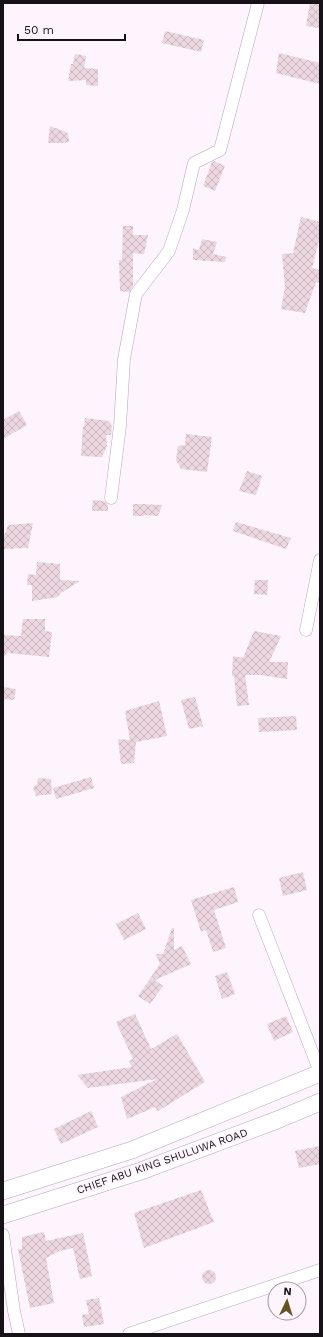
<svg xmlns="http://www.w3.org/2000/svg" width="323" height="1337" viewBox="0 0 323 1337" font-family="'Work Sans',sans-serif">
<defs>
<pattern id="building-cross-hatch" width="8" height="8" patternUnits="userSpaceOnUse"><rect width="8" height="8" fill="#ecd6e0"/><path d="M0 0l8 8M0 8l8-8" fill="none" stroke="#cab7bf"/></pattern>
</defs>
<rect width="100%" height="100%" fill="#fdf4fe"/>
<path fill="url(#building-cross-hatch)" d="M310 3H320L319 28 306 26Z
M165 31 204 40 201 52 162 43Z
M279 53 320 63V84L276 73Z
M75 54 86 56 84 68 98 69V86L86 85V80L68 81 71 64H73Z
M50 126 68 133 69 142 63 143H48Z
M214 161 225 166 215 191 203 186 212 162Z
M301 217 320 222V237L312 268 320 270V283L316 282 305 313 281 309 285 287 282 254 293 253Z
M123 226H133V235H148L144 254 133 253V286L129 292 120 291 119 260H122Z
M202 239 217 242 213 254 226 257 225 262 193 260V248L199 250Z
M19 411 27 425 3 439V420Z
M85 418 109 421 112 426 111 435H106L107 446 102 457 81 456 83 427H84Z
M186 434 212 437 207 472 181 469 176 460 178 446 185 445Z
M247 471 262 476 256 495 239 491Z
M93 500 104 501 108 505V511H92Z
M133 504H141L162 505 158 516 144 515V516H133Z
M236 522 291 538 286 549 233 531Z
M33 523 28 548 3 549V536L6 532 8 525Z
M37 562 60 564V580L80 581 61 593 58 597 32 601V585H27L28 574 36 575Z
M255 580H268L267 595 254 594Z
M23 619H45V631L52 632 49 657 9 653 10 650 3 658V635L21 636Z
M254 631 281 636 269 662H288L287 679 260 675H245L249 705 237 706 234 676H232L233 656 243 658Z
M4 687 16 689 14 700 3 699Z
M195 697 203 726 189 729 181 700Z
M159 701 167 736 136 742 134 763 121 764 118 739 130 740 125 711Z
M296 716 297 730 259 732 258 718Z
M91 777 94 788 56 799 53 788Z
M38 778 51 779 52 794 36 796 33 788 37 784Z
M303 872 307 890 283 896 279 878Z
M234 887 238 902 214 910 226 948 213 952 206 930 201 932 191 900Z
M138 913 146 929 124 940 116 924Z
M172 928H174V950L182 946 191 964 155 980 163 986 150 1004 138 996 160 964 156 954H163Z
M227 972 235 994 222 999 215 976Z
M135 1014 151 1049 177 1034 205 1082 158 1111 155 1107 127 1119 121 1097 157 1079 88 1088 77 1075 132 1067 129 1061 133 1059 116 1022Z
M286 1016 293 1032 274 1041 267 1024Z
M91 1111 98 1127 61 1144 54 1129Z
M320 1146V1164L299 1168 295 1151Z
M201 1190 214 1222 144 1248 134 1213Z
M44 1232 46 1241 83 1233 92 1276 80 1279 73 1248 60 1251 46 1258 54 1303 30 1308 18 1249H22V1237Z
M202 1277a7 7 0 1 1 14 0a7 7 0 1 1-14 0Z
M99 1298 104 1324 84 1327 82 1315 89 1314 86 1300Z"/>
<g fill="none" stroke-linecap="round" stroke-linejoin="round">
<g stroke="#b5a7b7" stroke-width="13">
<path id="street" d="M111 498 120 426 124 359 136 294 169 251 183 210 194 163 220 150 258 3
M306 630 320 560
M259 915 320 1072
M3 1235 14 1311 19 1334
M129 1334 320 1270"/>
</g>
<g stroke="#b5a7b7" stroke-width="18">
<path id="secondary" d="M3 1191 132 1150 320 1073
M3 1215 141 1171 277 1120 320 1102"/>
</g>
<use href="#street" stroke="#fff" stroke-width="12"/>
<use href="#secondary" stroke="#fff" stroke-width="17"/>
</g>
<g text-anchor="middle" stroke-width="4" stroke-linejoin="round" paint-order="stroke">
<g font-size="11" fill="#171218" stroke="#fdf4fe">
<text transform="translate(162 1161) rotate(-19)" y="4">CHIEF ABU KING SHULUWA ROAD</text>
</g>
</g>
<rect width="323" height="1337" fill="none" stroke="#171218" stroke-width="8"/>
<g transform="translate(287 1301) rotate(4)"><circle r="19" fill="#fdf4fe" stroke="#a19aa2"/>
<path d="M0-3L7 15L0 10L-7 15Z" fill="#645421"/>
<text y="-6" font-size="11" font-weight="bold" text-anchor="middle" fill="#171218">N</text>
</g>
<path d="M18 34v6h107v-6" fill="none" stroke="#171218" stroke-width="2"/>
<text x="24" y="34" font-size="12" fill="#171218" stroke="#fdf4fe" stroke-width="3" paint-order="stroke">50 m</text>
</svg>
